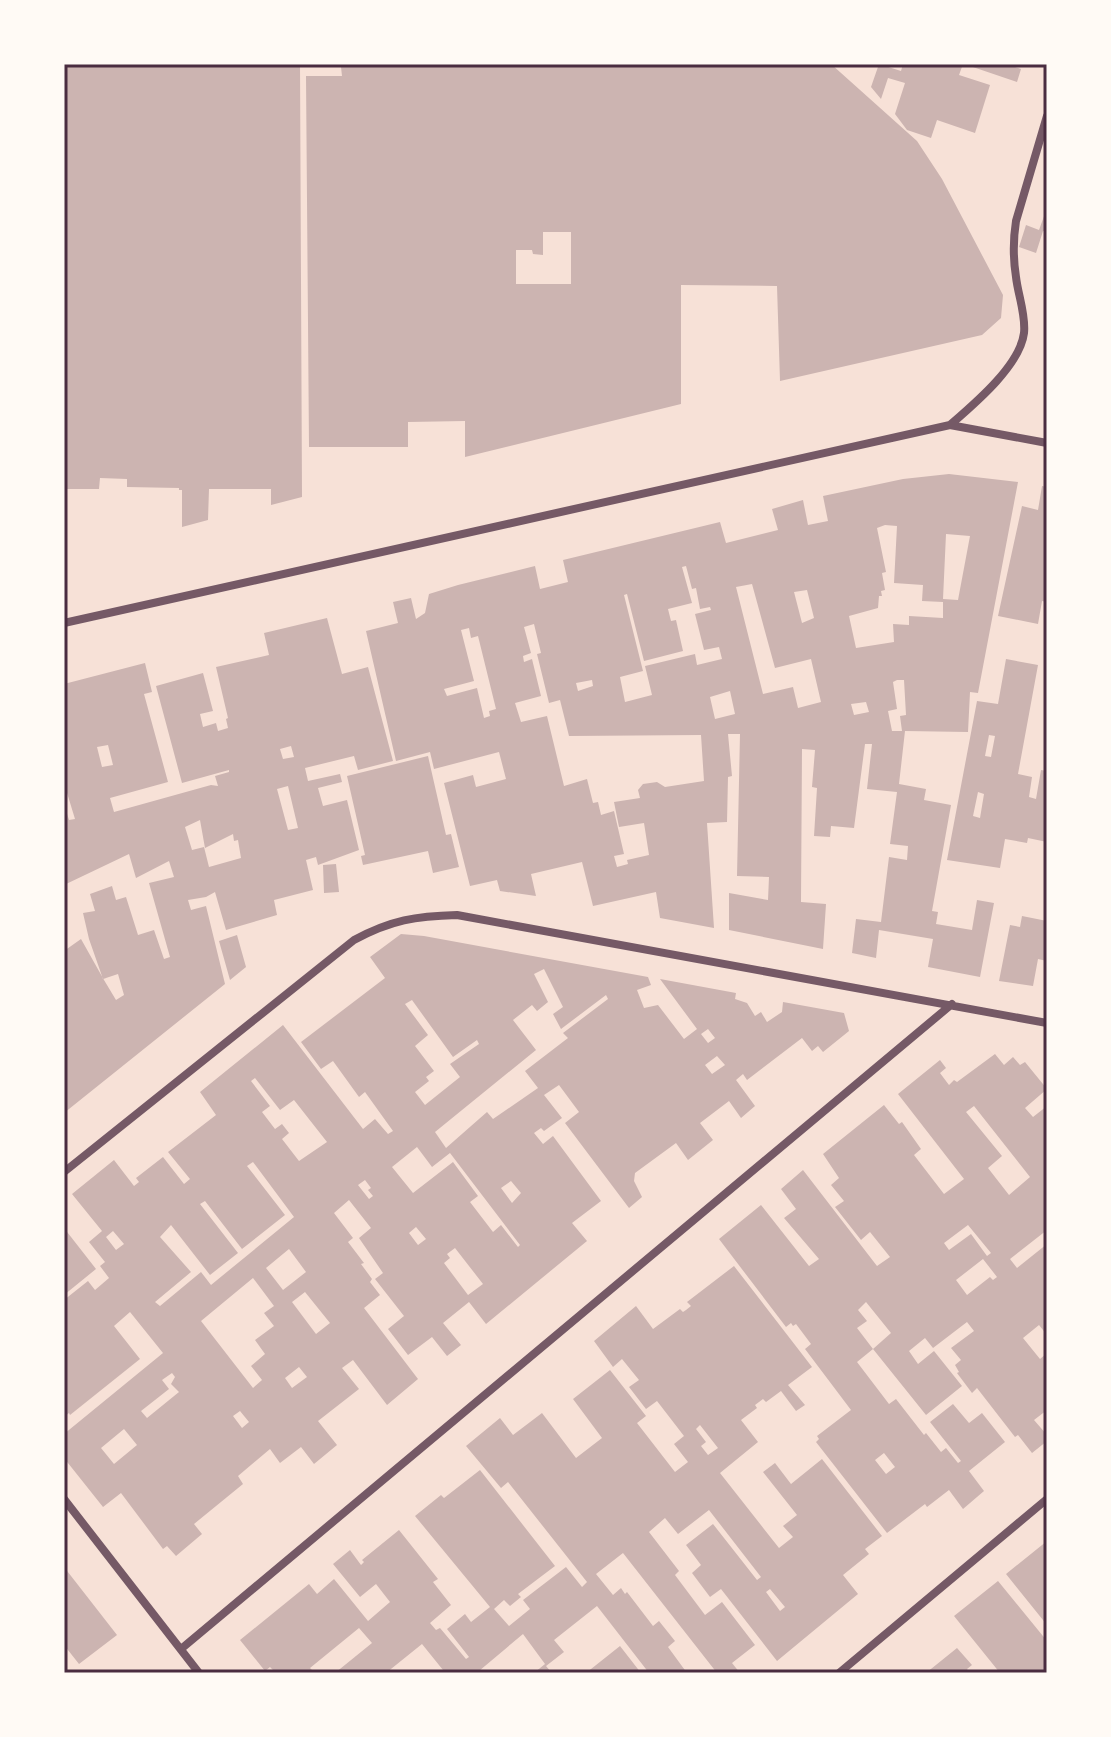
<svg xmlns="http://www.w3.org/2000/svg" width="1111" height="1737" viewBox="0 0 1111 1737" font-family="Roboto,sans-serif">
<rect width="100%" height="100%" fill="#f7e1d7"/>
<path fill="#ccb4b1" fill-rule="evenodd" d="M64 64H300L302 497 271 505V489H209L208 520 182 527V490H179V488L127 487V479L100 478 99 489H64Z
M353 64H831L917 141 942 179 1003 295 1001 318 982 335 780 381 777 286 681 285V404L465 457V421L408 422V447H309L306 76H342L341 67H353ZM543 232H571V284H516V250H532L533 254 543 255Z
M879 64 901 71 903 64H963L959 75 990 85 975 133 937 120 931 138 907 130 895 114 905 83 888 78 881 99 871 87Z
M964 64H1006L1021 69 1017 82Z
M1047 208V232L1043 231 1036 253 1019 247 1026 225 1039 230Z
M949 474 1018 482 978 693 970 692 968 732 905 731 899 784 926 789 924 800 951 805 932 911 938 912 936 924 972 930 977 900 994 903 980 977 928 967 933 939 879 930 876 958 852 953 856 919 881 922 889 857 907 860 908 846 890 844 897 792 867 789 872 744H865L854 828 831 826 830 837 814 836 817 788 812 787 815 750 802 749 801 902 826 904 823 949 729 930V893L768 900 769 877 737 876 740 734H728L732 776 728 777 727 822 707 823 714 928 660 918 656 892 593 906 582 862 531 874 536 896 500 891 497 880 470 886 444 783 473 775 476 787 506 779 499 752 434 769 430 752 396 761 366 631 398 623 393 602 411 598 416 619 425 613 429 594 458 585 535 566 540 589 568 582 563 560 720 522 726 543 778 530 772 509 803 500 808 525 828 521 823 496 903 479ZM885 525 897 526 894 583 923 585 922 601 943 602V618L909 616V625L893 624 894 642 856 648 849 616 878 608 879 596H882L881 591 885 590 882 573 886 572 877 528ZM946 534 970 536 958 600 943 599ZM686 566 692 589 696 588 700 609 710 607 711 610 695 614 704 650 719 647 722 659 697 665 695 654 645 666 652 695 625 702 620 677 643 671 624 595 627 594 644 661 683 651 676 620 671 621 668 609 692 603 682 567ZM752 584 775 668 811 659 821 702 798 708 793 687 763 694 736 587ZM807 590 814 618 802 623 794 592ZM534 624 541 653 537 654 549 703 560 700 569 736 701 735 704 781 665 787 657 782 643 784 638 790 640 798 614 802 619 827 644 823 649 855 627 860 628 864 617 867 614 856 624 854 614 811 601 815 598 802 593 803 587 779 564 786 547 716 521 722 515 703 541 696 532 659 524 662 523 656 531 653 524 627ZM469 628 471 638 478 636 496 709 489 711 490 716 484 718 477 688 447 696 444 689 474 681 461 630ZM592 680 593 686 578 691 576 683ZM897 680H904L906 715 900 716 902 731H892L888 711 897 709 893 682ZM730 691 735 714 715 719 710 697ZM866 702 869 712 854 715 851 704Z
M1042 486 1047 487V602L1042 601 1038 624 998 616 1022 506 1038 510Z
M327 618 342 674 368 667 393 761 358 770 354 756 305 768 308 781 340 774 342 782 318 788 323 806 347 800 359 850 318 865 316 857 306 860 313 890 274 900 277 915 226 930 215 892 206 897 188 900 191 910 206 906 225 984 64 1113V951L81 939 104 980 116 1000 124 995 118 974 103 979 89 939 83 913 95 911 90 894 112 886 116 900 126 897 138 935 154 930 164 959 170 957 149 883 174 877 169 861 136 878 129 854 64 885V804L69 820 75 819 64 783V684L145 663 152 692 144 694 168 782 110 798 114 812 211 785 218 786 215 776 229 772V770L182 783 156 686 203 673 213 711 200 714 203 727 216 723 218 731 228 728 226 719 228 718 216 667 269 655 264 633ZM108 745 113 765 102 767 97 747ZM291 746 294 757 283 759 280 749ZM288 786 298 828 288 830 277 789ZM200 820 205 848 233 834 234 841 238 840 241 858 209 867 204 847 192 850 185 827Z
M1006 659 1038 665 1018 774 1032 777 1029 797 1036 799 1041 770 1047 771V842L1028 838 1027 843 1005 839 1000 868 947 860 977 701 998 704ZM989 735 995 736 991 757 985 756ZM978 792 984 794 980 818 973 816Z
M428 756 446 835 451 834 459 867 433 873 428 851 363 865 361 856 365 855 347 776Z
M336 864 339 892 324 893 323 865Z
M1022 916 1047 921V961L1038 959 1033 986 999 981 1010 925 1020 927Z
M401 934 424 936 648 977 651 985 637 990 644 1008 658 1005 684 1039 697 1029 660 979 736 993 735 999 747 1003 755 1016 761 1012 767 1022 782 1012 783 1002 844 1013 849 1031 823 1052 818 1046 812 1051 802 1038 747 1080 743 1074 736 1080 755 1106 741 1118 729 1101 700 1123 713 1140 688 1160 676 1143 635 1173 634 1181 642 1197 629 1208 565 1123 579 1112 559 1085 544 1095 562 1118 544 1131 541 1128 534 1133 543 1144 553 1136 601 1201 572 1223 587 1241 486 1324 469 1302 443 1323 461 1345 447 1356 432 1337 408 1355 388 1329 404 1316 375 1279 383 1273 359 1238 371 1228 349 1200 334 1213 353 1238 348 1242 364 1263 361 1264 372 1279 370 1282 380 1295 364 1308 418 1379 387 1405 353 1360 342 1368 359 1389 318 1421 337 1445 314 1464 301 1447 280 1463 270 1449 238 1476 243 1484 194 1524 202 1534 176 1556 167 1546 163 1549 121 1493 103 1507 64 1458V1434L163 1353 130 1312 114 1326 140 1359 70 1415 69 1413 64 1417V1300L88 1281 95 1290 109 1278 100 1266 105 1262 89 1242 102 1231 72 1194 114 1160 134 1186 139 1182 136 1178 163 1157 184 1184 190 1179 168 1152 216 1115 200 1092 283 1025 363 1129 375 1119 388 1134 393 1131 365 1092 359 1097 333 1061 321 1069 301 1042 385 978 370 957ZM544 969 563 1007 553 1014 561 1029 606 995 608 999 563 1033 568 1038 525 1071 538 1088 493 1119 487 1112 446 1148 435 1132 536 1050 513 1020 532 1005 537 1011 548 1002 534 974ZM412 1000 453 1057 477 1040 479 1044 450 1064 460 1077 425 1105 415 1092 429 1081 426 1077 434 1071 415 1046 428 1035 405 1004ZM708 1029 715 1038 708 1043 701 1034ZM717 1056 725 1065 712 1074 705 1065ZM255 1078 280 1110 294 1100 327 1142 299 1161 282 1139 289 1133 282 1124 275 1129 262 1112 270 1106 251 1081ZM417 1147 432 1167 450 1153 520 1245 518 1247 501 1225 493 1232 470 1202 478 1196 453 1162 413 1193 392 1167ZM253 1162 294 1217 211 1285 201 1272 160 1306 155 1302 191 1272 160 1237 171 1225 210 1275 238 1253 200 1204 205 1201 242 1249 285 1215 247 1166ZM365 1180 371 1188 368 1190 373 1196 369 1199 358 1185ZM511 1181 521 1193 512 1203 501 1188ZM416 1227 426 1239 418 1245 409 1233ZM113 1231 124 1244 116 1250 106 1237ZM455 1248 483 1284 468 1295 444 1263 450 1258 447 1254ZM289 1249 306 1272 283 1290 266 1268ZM253 1278 274 1306 264 1313 274 1326 255 1340 265 1354 251 1366 262 1380 253 1388 201 1321ZM305 1292 330 1323 316 1334 292 1302ZM299 1367 307 1377 292 1388 285 1378ZM172 1373 175 1377 171 1384 179 1392 147 1418 141 1411 169 1389 162 1380ZM240 1411 249 1422 242 1428 233 1416ZM124 1429 137 1445 114 1464 101 1448Z
M237 935 246 967 230 980 219 941Z
M995 1054 1004 1065 1013 1057 1020 1065 1025 1062 1047 1089 1025 1108 1033 1117 1047 1106V1230L1010 1259 1017 1268 1047 1244V1335L1039 1325 1023 1338 1040 1359 1047 1353V1410L1034 1420 1047 1435V1441L1032 1453 1018 1435 1015 1437 977 1388 972 1393 957 1373 959 1372 955 1365 961 1360 951 1348 974 1331 967 1322 933 1348 925 1338 909 1351 918 1364 934 1351 962 1386 926 1415 873 1349 891 1333 866 1302 858 1310 867 1321 857 1328 873 1349 857 1362 889 1404 896 1399 924 1435 926 1433 941 1452 946 1448 958 1463 961 1461 930 1422 953 1404 969 1423 982 1413 1005 1442 969 1471 984 1491 963 1509 949 1490 927 1507 925 1504 887 1533 816 1442 819 1439 817 1436 851 1410 805 1349 811 1344 796 1324 793 1326 791 1323 786 1327 719 1239 761 1205 809 1266 819 1259 784 1218 796 1209 781 1189 803 1170 877 1266 890 1257 870 1232 861 1240 835 1207 844 1201 831 1185 839 1178 823 1154 884 1105 899 1124 902 1122 921 1149 914 1155 944 1194 964 1179 898 1094 940 1060 946 1068 940 1073 949 1085 954 1080 957 1082ZM974 1106 1030 1177 1009 1195 988 1168 1002 1156 966 1112ZM968 1225 991 1253 987 1256 971 1234 949 1250 944 1243ZM983 1259 997 1277 993 1280 990 1277 967 1295 956 1280ZM884 1453 895 1467 886 1474 875 1460Z
M64 1228 96 1269 64 1295Z
M734 1266 812 1367 788 1385 805 1405 796 1411 781 1391 766 1402 763 1399 755 1405 757 1408 741 1420 758 1442 720 1473 779 1548 793 1537 783 1526 797 1515 763 1472 775 1463 791 1484 822 1459 882 1536 865 1549 869 1554 843 1575 858 1594 777 1661 721 1589 710 1597 692 1573 701 1565 686 1545 713 1524 757 1580 761 1577 709 1510 678 1534 665 1518 649 1532 679 1571 675 1575 705 1615 722 1602 755 1645 732 1663 740 1673H722L720 1670 717 1673 623 1553 596 1574 613 1595 621 1588 625 1594 627 1592 653 1626 659 1621 675 1641 668 1647 687 1673H649L597 1606 554 1640 564 1652 546 1666 552 1673H534L545 1664 523 1634 479 1671 481 1673H440L443 1670 422 1644 386 1673H335L372 1643 359 1628 310 1668 315 1673H276L270 1667 265 1671 240 1640 309 1584 317 1594 334 1579 368 1621 390 1602 376 1584 360 1597 333 1564 350 1550 361 1565 364 1562 362 1560 399 1530 438 1579 433 1582 451 1605 430 1623 436 1630 440 1628 466 1659 469 1657 447 1629 465 1614 471 1622 490 1607 415 1516 441 1495 444 1498 480 1470 555 1566 518 1594 521 1597 510 1606 504 1600 494 1609 509 1626 530 1609 523 1600 566 1567 582 1587 587 1582 508 1482 501 1488 466 1446 500 1418 513 1435 542 1413 576 1458 602 1438 573 1399 610 1370 646 1416 637 1423 675 1472 688 1462 674 1444 684 1436 657 1401 646 1409 629 1387 639 1380 622 1359 613 1367 594 1341 636 1306 653 1329 680 1309 683 1312 686 1310 691 1306 687 1302ZM700 1425 718 1448 708 1455 701 1446 706 1442 696 1429ZM770 1589 785 1607 780 1611 766 1592Z
M1047 1541V1625L1006 1574Z
M64 1567 117 1635 79 1664 64 1645Z
M998 1581 1047 1641V1673H1000L954 1616Z
M620 1646 641 1673H586Z
M957 1648 972 1665 967 1669 970 1673H926Z"/>
<g fill="none" stroke-linecap="round" stroke-linejoin="round">
<path stroke="#755966" stroke-width="8" d="M950 425C973 405 1020 366 1024 333 1026 315 1018 295 1016 277 1013 258 1013 240 1016 221L1047 116
M64 623 950 425 1047 443
M64 1172 354 940C391 920 416 916 457 915L1047 1023
M64 1499 199 1673
M181 1649 952 1004
M839 1673 1047 1499"/>
</g>
<rect width="1111" height="1737" fill="none" stroke="#fffaf5" stroke-width="132"/>
<rect x="66" y="66" width="979" height="1605" fill="none" stroke="#4a2c40" stroke-width="3"/>
</svg>
